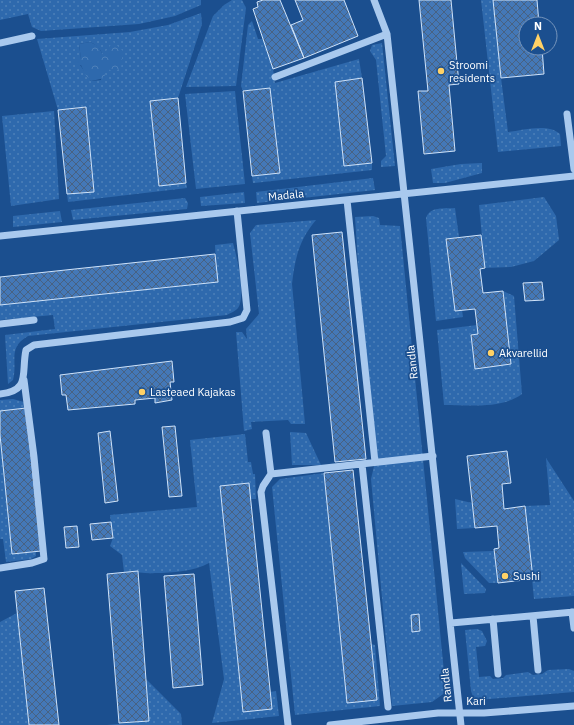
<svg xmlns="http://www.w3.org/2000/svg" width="574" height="725" viewBox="0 0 574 725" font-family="'IBM Plex Sans',sans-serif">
<defs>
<pattern id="grass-dots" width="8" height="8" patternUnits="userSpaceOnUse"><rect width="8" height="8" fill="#2e69ad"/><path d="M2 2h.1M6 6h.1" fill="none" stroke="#4d80b9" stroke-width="1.8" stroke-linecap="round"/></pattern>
<pattern id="park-crowns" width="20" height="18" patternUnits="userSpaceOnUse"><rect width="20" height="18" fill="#2e69ad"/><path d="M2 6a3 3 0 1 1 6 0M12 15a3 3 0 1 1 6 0" fill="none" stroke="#4d80b9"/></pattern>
<pattern id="building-cross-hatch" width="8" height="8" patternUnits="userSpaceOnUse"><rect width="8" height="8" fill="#4478b7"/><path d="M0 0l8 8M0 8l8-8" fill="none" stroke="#486282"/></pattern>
</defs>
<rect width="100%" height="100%" fill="#1b4f8f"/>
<path fill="url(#grass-dots)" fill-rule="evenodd" d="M0 0H201V5L175 16 139 24 41 31 32 27 28 14 0 20Z
M232 0H242L246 8 236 86 186 87 213 16 224 5Z
M481 0H493L501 78 508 132C524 130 548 123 560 134L561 146 498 152Z
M201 13 202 24 178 98 150 101 159 185 186 183 187 188 68 202 67 194 94 191 86 107 58 110 37 39 130 32 168 25ZM90 42C108 50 103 63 101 80L91 81 76 59H81L79 44Z
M252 21 258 39H263L273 69 275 83 359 59 362 78 335 82 344 165 372 163V170L253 183 252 176 280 173 270 88 243 91 241 86 248 25Z
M382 43 395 166 381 167V161L386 156 376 60 370 51 372 45Z
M235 91 245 184 196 189 185 94Z
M54 111 59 199 11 206 2 116Z
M482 163V173L445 183H433L431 169 461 164Z
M373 178 375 190 257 203 256 192Z
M244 192 245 203 201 206 200 197Z
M544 197 556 216 559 240 534 261 511 267 485 268 479 205Z
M185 198 188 203 187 209 73 220 71 210Z
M455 208 459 237 446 239 455 311 462 310 463 317 436 321 426 218C430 206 444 209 455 208Z
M60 211 62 222 13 227V216Z
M373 216 379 218 380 225 400 226 446 692 432 702 392 706 371 479 375 462 364 361 355 217Z
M316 220C299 240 295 258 292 284L305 424H291L288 420 251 422 252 429 244 431 236 332H242L247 339 246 329 259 314 250 233 256 225Z
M233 243C237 257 246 297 238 308 236 311 230 313 227 315L28 336C7 348 18 361 13 380L8 384 5 335 55 329 53 315 0 320V305L217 282 215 245Z
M503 291 514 296 522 394C502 409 468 405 444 405L437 330 477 325 478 334 471 335 475 368 511 364Z
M13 399 24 402 26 408 0 411V400Z
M290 432 306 433 321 465H292Z
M245 434 248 462H251L253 474H255L256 499H250L249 483 220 486 243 712 272 709 270 692 276 691 279 716 212 723 224 679 209 563C195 571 172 573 155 573 145 574 135 571 124 572L122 555 110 546 113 538 110 515 197 507 190 440Z
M0 435 12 554 36 552V556L31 559 6 562 3 539H0Z
M546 458 574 501V596L534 599 525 506 550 505Z
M324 473 347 702 371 644 375 645 380 706 295 715 272 487 280 479Z
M455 499 472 503 475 528 457 529Z
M494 551 498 583H489L465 558 463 552Z
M461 563 486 589 485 593 464 594Z
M17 613 29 725H0V622Z
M477 629 482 631 487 641 485 646 476 647 479 677 490 676 493 679 503 678 506 675 528 672 533 675 542 674 548 670 569 669 574 671V692L477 700 473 697 471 691 465 630Z
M146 679 181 714 182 725H107L149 721Z"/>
<path fill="url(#park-crowns)" d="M90 42 98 46 103 55 113 42 123 51 121 68 113 72 105 67V78L91 81 85 74 81 65H76V59H81L79 44Z"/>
<path fill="url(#building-cross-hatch)" stroke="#cfe3fa" d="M263 0H280L304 58 273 69 253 9 258 7 257 2Z
M295 0H344L358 36 304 58 291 25 303 20Z
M419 0H451L459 84 449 85 455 151 424 154 418 91H428Z
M493 0H537L539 24H526V48H542L544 74 501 78Z
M362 78 372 163 344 166 335 82Z
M270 88 280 173 252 176 243 91Z
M178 98 186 183 159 186 150 101Z
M86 107 94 192 67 194 58 110Z
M342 232 366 459 335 462 312 235Z
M481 235 485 268 480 269 483 293 503 291 511 364 475 369 471 335 478 334 475 309 455 311 446 239Z
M215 254 218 282 0 305V277Z
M542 282 544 300 525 301 523 283Z
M172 361 174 382H170L172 400 155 403V398L135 400V404L68 410 66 395H62L60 375Z
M26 408 41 551 12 554 0 435V411Z
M175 426 182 496 169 497 162 427Z
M110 431 118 501 105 503 98 433Z
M507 451 511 483 502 484 504 509 525 506 533 579 498 583 494 549 499 548 497 526 475 528 467 456Z
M353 470 377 700 347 703 324 473Z
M249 483 272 709 243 712 220 486Z
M111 522 113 538 92 540 90 524Z
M77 526 79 547 66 548 64 527Z
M138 571 149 721 119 723 107 574Z
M194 574 203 685 173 688 164 576Z
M44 588 59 725H29L15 591Z
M419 614 420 631 412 632 411 615Z"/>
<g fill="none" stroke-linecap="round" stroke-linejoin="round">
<path stroke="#a9c9ee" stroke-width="7" d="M374 0 387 34 461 725
M0 43 32 36
M275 77 387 34
M567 114 574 169
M347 200 375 462
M0 236 574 176
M0 324 34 320
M0 394C31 391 21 373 26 350L34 345 230 322 243 318 247 310 237 211
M266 433 271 474 263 486 261 492 288 725
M362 464 388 707
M271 474 433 456
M0 568 32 563 44 559 34 457 24 380
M572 612 574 628
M533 616 538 670
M493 619 498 674
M451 623 574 612
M330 725 438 713H484L574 706"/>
</g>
<g fill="#ffd166" stroke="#1b4f8f" stroke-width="1.5">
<circle cx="441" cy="71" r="4"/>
<circle cx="491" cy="353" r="4"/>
<circle cx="142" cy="392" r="4"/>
<circle cx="505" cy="576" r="4"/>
</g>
<g text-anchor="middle" stroke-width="3.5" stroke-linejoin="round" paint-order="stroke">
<g font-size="11" fill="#fff" stroke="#1b4f8f" text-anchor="start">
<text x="449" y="69">Stroomi<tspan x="449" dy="13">residents</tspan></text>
<text x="499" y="357">Akvarellid</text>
<text x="150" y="396">Lasteaed Kajakas</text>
<text x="513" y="580">Sushi</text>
</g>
<g font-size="11" fill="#fff" stroke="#1b4f8f">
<text transform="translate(286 195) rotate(-6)" y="4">Madala</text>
<text transform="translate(412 362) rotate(-96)" y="4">Randla</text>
<text transform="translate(446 685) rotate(-96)" y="4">Randla</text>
<text x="476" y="705">Kari</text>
</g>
</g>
<g transform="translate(538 36)"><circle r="19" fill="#1b4f8f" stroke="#7695bc"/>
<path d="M0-3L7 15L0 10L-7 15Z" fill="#ffd166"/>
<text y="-6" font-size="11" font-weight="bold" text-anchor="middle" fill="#ffffff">N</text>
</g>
</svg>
